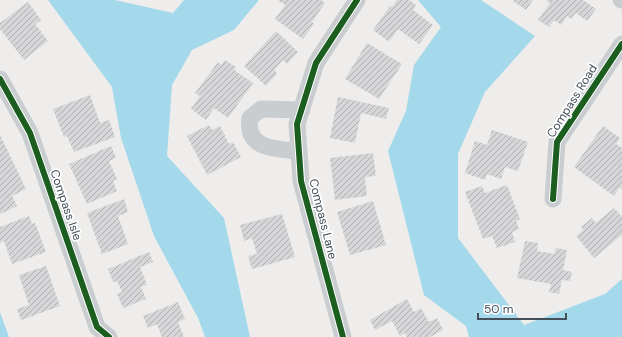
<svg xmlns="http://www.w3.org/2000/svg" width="622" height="337" viewBox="0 0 622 337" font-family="'DM Sans',sans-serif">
<defs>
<pattern id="building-hatch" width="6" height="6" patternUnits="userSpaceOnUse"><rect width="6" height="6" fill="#d6d6d8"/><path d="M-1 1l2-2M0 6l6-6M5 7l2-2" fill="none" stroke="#afb0b2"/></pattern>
</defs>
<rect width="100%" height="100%" fill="#eeedec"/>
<path fill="#a4d8eb" d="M48 0H115L173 13 184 0H259L234 30 192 50 172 85 167 156 224 218 250 337H205L198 318 154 236 121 138 112 87Z
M418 0H481L535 36 485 92 458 154V238L524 325 605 294 622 279V337H469L466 326 424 295 388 151 406 111 414 65 441 27Z
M0 312 9 337H0Z"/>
<path fill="url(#building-hatch)" d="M278 0H321L325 3 312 22 314 24 303 39 275 19 285 5Z
M397 0H409L416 5 413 10 433 25 419 44 398 29 389 42 373 30 390 6 392 7Z
M514 0H533L526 10 513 1Z
M546 0H583L596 9 587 21 576 13 571 19 567 16 561 25 554 20 549 27 538 20 550 3Z
M28 2 41 20 35 24 48 41 24 60 0 29V23Z
M276 31 298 52 287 64 283 60 274 70 277 74 266 86 244 66Z
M367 43 402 64 379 99 345 79Z
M225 60 236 67 234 70 253 83 228 118 214 108 206 120 191 109 200 96 195 93 218 62 221 65Z
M90 95 100 123 109 120 115 137 74 152 67 136 64 137 53 109Z
M338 97 389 108 386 119 361 113 355 143 330 138Z
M209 125 212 130 220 126 229 144 233 142 241 157 207 175 187 136Z
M603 126 620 138 616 144 622 148V189L620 187 614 196 574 167Z
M492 130 528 142 518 171 505 167 501 179 487 174 485 180 465 173 475 141 487 145Z
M0 135 26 189 12 196 17 206 0 214Z
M111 146 116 158 109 161 117 179 113 181 117 191 87 204 69 164Z
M373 153 376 176 365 177 367 196 335 200 330 158Z
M507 185 520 219 516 221 519 229 512 232 515 242 497 248 492 236 483 239 465 192 482 186 485 193Z
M124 199 128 212 118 216 128 244 102 254 87 213Z
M373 201 386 245 350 255 337 212Z
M614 208 621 216 622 215V235L594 258 576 236 583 230 581 227 592 218 596 223Z
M282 214 295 257 252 269 248 256 257 254 252 238 244 241 240 225Z
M29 216 32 224 35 223 46 252 12 264 4 241 0 243V227Z
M525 241 538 243 537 251 554 254 556 248 567 250 563 270 572 272 570 281 562 280 559 294 549 292 551 284 517 278Z
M149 252 153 262 140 267 147 285 141 287 146 299 123 308 117 294 122 292 117 281 113 282 108 269Z
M46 266 60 306 21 320 17 309 29 305 19 275Z
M407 299 414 312 421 308 429 322 437 318 443 330 430 337H407L405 333 400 336 392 321 375 330 370 320Z
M178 302 185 319 178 322 184 337H162L157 324 148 328 143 316Z"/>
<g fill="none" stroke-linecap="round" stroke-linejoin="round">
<path stroke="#cacdd0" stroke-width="17" d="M621 0H622
M0 79 30 133 97 327 109 337
M299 151C277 149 245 150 250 118L261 109 302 110
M553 199 557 142 622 44
M343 337 301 181 297 124 316 63 357 0"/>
<g stroke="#fff" stroke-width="8">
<path id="cycleway" d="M0 79 30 133 97 327 109 337
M553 199 557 142 622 44
M343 337 301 181 297 124 316 63 357 0"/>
</g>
<use href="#cycleway" stroke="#1b5e20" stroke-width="6"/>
</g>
<g text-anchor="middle" stroke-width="3.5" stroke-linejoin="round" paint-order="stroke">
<g font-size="12" fill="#444e59" stroke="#fff">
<text transform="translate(572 101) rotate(-58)" y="4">Compass Road</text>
<text transform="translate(66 205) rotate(71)" y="4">Compass Isle</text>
<text transform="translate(323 219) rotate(76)" y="4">Compass Lane</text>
</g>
</g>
<path d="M478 313v6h88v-6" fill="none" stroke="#444e59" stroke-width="2"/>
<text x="484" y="313" font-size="12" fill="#444e59" stroke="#ffffff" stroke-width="3" paint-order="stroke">50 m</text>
</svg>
